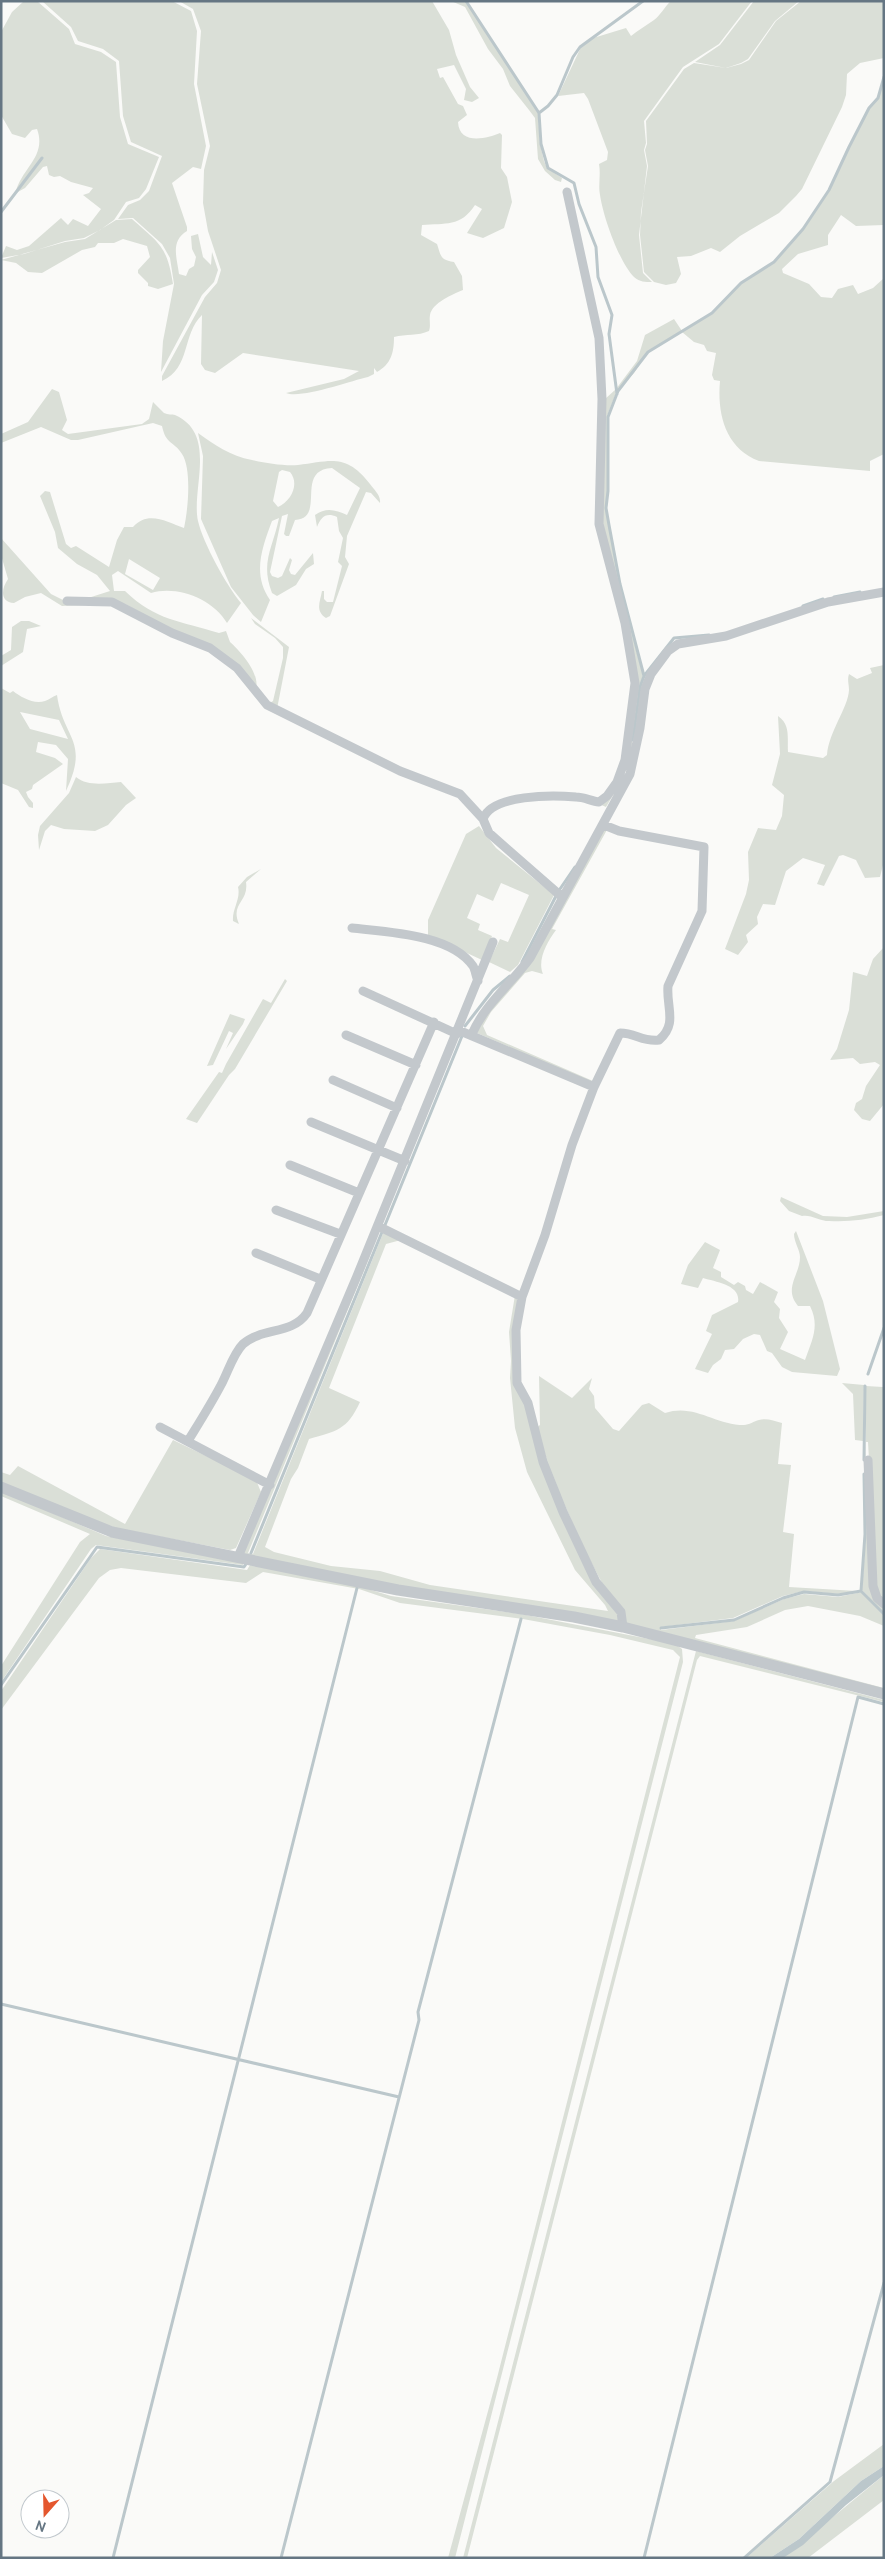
<svg xmlns="http://www.w3.org/2000/svg" width="885" height="2559" viewBox="0 0 885 2559" font-family="Cabin,sans-serif">
<rect width="100%" height="100%" fill="#fafaf8"/>
<path fill="#dadfd7" fill-rule="evenodd" d="M24 1H37L69 29 75 44 101 52 116 62 120 117 128 144 159 157 146 189 139 198 126 202 114 220 100 230 84 238 65 241 24 254 1 258 6 246 17 250 29 246 61 218 68 225 73 219 88 226 101 209 83 195 89 193 93 188 71 182 60 176 54 177 49 175 47 166 43 167 25 188 16 193 43 159 16 191C22 168 47 156 37 129L32 130 25 138 12 134 1 115V32L12 12Z
M42 1H172L191 11 197 31 194 84 206 146 201 169 193 167 172 183 187 227V231C170 241 177 258 179 274L186 276 189 269 194 266 196 257 192 249 191 236 198 234 203 257 211 265 212 252 218 270 214 282 202 295 161 372 163 341 174 284 170 258 162 244 133 218 118 219 128 205 140 200 149 191 162 156 131 142 123 116 119 61 103 49 78 41 71 27Z
M179 1H432L449 30 456 55 470 87 479 98 472 102 464 100 466 89 454 65 437 69 440 78 443 77 458 104 463 106 467 115 458 122C459 145 486 139 500 133L502 135 501 168 507 177 512 202 504 228 483 238 467 233 482 209 475 205C461 227 445 223 422 225L421 235 437 244C441 256 440 260 454 262L462 276 463 290C453 294 432 303 430 315 429 321 431 325 429 331 418 336 406 334 394 337 394 353 391 364 377 372L374 368V374L368 377C350 381 301 399 286 393L344 379 359 371 243 353 215 373 205 370 201 364 202 315C182 334 191 368 162 381V376L205 297 217 283 221 270 208 231 203 203 204 170 210 146 197 84 201 31 193 9Z
M451 1H465L471 7 538 113 540 144 544 161 547 168 562 178 561 182 555 180 545 171 538 159 535 118 529 110 510 86 503 69 488 49 465 7Z
M671 1H752L719 44 683 67 644 121 646 143 644 150 647 166 639 235 643 273 652 282C645 282 640 282 634 277 619 262 603 216 600 195 598 185 601 175 599 164L607 160 608 152 588 99 584 93 558 96 581 47 590 39 626 28 631 36C638 30 647 25 654 20 660 16 665 6 671 1Z
M754 1H799L775 21 748 59 741 63 726 68 695 62 720 45Z
M801 1H884V58L860 63 847 74 846 95 842 107 802 189 796 196 779 213 740 236 720 252 711 248 691 256 677 257 681 274 676 283 666 285 654 282 644 272 640 235 641 212 648 166 645 150 647 144 646 121 684 69 694 63 726 68 741 64 749 60 776 21Z
M884 78V225L856 226 841 215 828 235V245L798 254 782 269 783 273 809 284 821 297 832 298 838 289 853 285 858 294 873 288 884 278V454L870 461V471L759 461C725 448 717 413 720 381L714 380 712 375 716 353 707 351 704 345 694 342 682 332 712 313 741 283 774 263 803 229 830 190 849 147 870 108 878 98Z
M132 219C160 244 167 246 173 284L158 289 148 286V283L138 273V270L150 257 147 246 123 239 114 243H98L95 247 82 250 42 273 28 272 16 263 1 260 65 242 85 239 116 220Z
M674 319 682 331 648 352 634 373 617 391 616 389 637 361 645 335Z
M52 389 59 392 67 420 62 430 68 434 142 424 149 419 153 402 164 413C168 415 172 414 175 415 218 434 191 489 198 521 203 543 227 586 241 603L227 623C213 599 177 585 151 593L118 571 112 575 114 591H125C156 621 181 621 219 633L226 631 230 642C241 652 260 673 256 689L238 666 125 604 85 599 110 591 97 575 77 564 58 548 55 532 40 496 45 491 50 492 66 544 71 548 76 546 109 567 117 540 124 527H133C148 510 167 522 184 528 188 510 192 469 182 454 173 440 166 445 162 426L153 423 78 440H71L41 427 1 443V434L28 422ZM129 559 160 578 153 590 125 574Z
M615 390 616 393 607 416 608 491 606 508 619 584 643 676C632 702 636 734 629 761 624 778 615 792 606 807L592 801 599 802 617 782 636 683 600 524 605 399Z
M198 433C215 445 230 456 252 460 266 463 283 466 298 465 331 461 346 453 370 484 374 490 381 495 380 503L371 493 366 492 347 536 345 557 349 564 330 616 326 618C315 611 320 602 322 591H324V599L327 602H333L342 566 338 562 343 538 339 531 337 517C326 512 321 517 317 527L315 515C326 507 336 510 347 515L360 488 332 468C294 470 327 518 295 520L289 536H286L284 534 288 514 282 516 270 572 272 576 278 578 282 576 290 558 292 560 289 570 291 574 295 575 313 553 314 564 306 569 296 585 277 596 272 593C260 562 273 548 279 518L272 521C262 548 252 574 270 600L261 622 253 615 231 587 201 519 203 456ZM282 470 290 472C300 484 291 501 278 507L273 501 279 472Z
M1 538 51 594 67 602 87 605 62 606 41 593 25 597 14 603C0 602 1 589 8 579L1 555Z
M251 618 289 647 277 709 268 704 273 701 283 658V647L275 638 255 624Z
M21 621H29L41 626 27 629 23 652 1 666V656L11 650 12 627Z
M884 665V861L880 877 865 878 856 860 843 855 839 856 824 886 817 884 825 865 803 858 786 871 775 905 763 904 757 917 758 924 746 935 748 942 738 955 725 949 746 894 749 880 748 852 758 828 776 830 782 816 784 795 772 785 780 754 778 716C791 725 787 738 788 752L823 758 827 755C829 731 848 708 849 690 849 684 847 680 849 674L857 679 872 673 870 668Z
M1 688 10 693 13 691C21 697 34 705 45 701 49 700 53 696 57 695 63 739 90 740 66 791L68 759 56 745 38 742 36 752 55 758 63 764 33 785 32 789 26 792 28 797 33 803V808L29 807 18 790 1 783ZM20 712 59 720 68 739 30 729Z
M76 777C88 787 107 783 121 782L136 798 126 805 108 825 95 831 64 829 51 825 45 831 39 850 38 835 40 826 69 793Z
M479 826 496 848 554 895 518 965 510 972 489 962 500 939 508 942 529 895 501 883 493 901 477 894 467 918 480 924 478 930 492 936 482 960 428 935V920L466 834Z
M605 828H608L552 929 556 930C547 942 537 960 543 974L532 971 525 973 491 1012 483 1026 487 1035 593 1081 592 1083 477 1033 479 1022 517 979Z
M261 869 246 882C249 902 230 903 239 924L233 921C232 909 241 899 238 887L247 877Z
M884 947V1104L870 1121 862 1119 854 1110 856 1103 862 1099 866 1086 880 1065 875 1062 860 1064 853 1058 830 1060 837 1049 849 1010 853 972 867 976 873 959Z
M285 979 287 981 235 1069 229 1075 197 1123 186 1119 219 1072 222 1073 226 1064 263 999 271 1003Z
M230 1014 245 1019 243 1024 226 1049 233 1033 229 1031 213 1065 207 1066Z
M781 1197 823 1216 847 1217 884 1211V1215C865 1220 848 1222 829 1221 820 1221 810 1214 802 1216L789 1211 780 1201Z
M381 1229 248 1553 253 1554 384 1231 401 1240 386 1244 329 1388 360 1402C347 1430 337 1431 309 1439L298 1468 291 1479 265 1547 274 1552 331 1566 380 1571 430 1585 608 1611 605 1605 575 1570 527 1472 515 1428 510 1378 511 1361 509 1332 515 1295 518 1298 513 1327 523 1398 596 1586C604 1599 618 1608 621 1623L483 1602 241 1555Z
M796 1231 823 1301 840 1369 837 1376 792 1372 782 1367 772 1353 767 1351 760 1335 754 1334 743 1339 734 1349 725 1350 721 1359 713 1365 708 1373 695 1369 712 1334 706 1331 712 1315 738 1302C741 1285 716 1282 703 1278L698 1288 681 1284 688 1265 705 1242 720 1250 713 1268 721 1272V1277L734 1285 738 1282 745 1286 746 1290 753 1294 760 1282 778 1292 774 1302 780 1309 779 1318 788 1332 780 1349 805 1360C812 1340 820 1326 810 1306H798C783 1288 800 1275 800 1257 800 1250 794 1242 794 1234Z
M539 1376 572 1398 592 1378 589 1389 594 1396 595 1408 613 1429 619 1431 642 1405 649 1403 665 1413C694 1403 715 1425 744 1425 749 1425 754 1421 759 1420 767 1418 774 1421 782 1423L778 1464 791 1465 783 1532 794 1534 789 1587 857 1591 838 1594 804 1591 783 1596 733 1618 661 1627V1630L734 1621 784 1599 804 1594 838 1597 862 1592 884 1615V1626L860 1616 808 1606 785 1610 747 1627 696 1635 695 1638 884 1688V1692L628 1626C588 1565 559 1497 536 1428L540 1425Z
M842 1383 864 1385 863 1441 855 1440 853 1394Z
M884 1384V1603L873 1586 869 1460 868 1442H866V1386L883 1387Z
M173 1440 256 1480 261 1492 236 1548 230 1550 105 1526 1 1483V1472L10 1475 18 1466 125 1524Z
M865 1444 872 1586 884 1605V1613L862 1590 866 1534Z
M1 1491 106 1536 244 1562 243 1565 96 1545 91 1549 1 1682V1666L80 1542 90 1534 1 1496Z
M100 1549 247 1570 250 1565 358 1586 391 1596 521 1614 675 1644 682 1649 683 1662 455 2558H448L497 2378 680 1657 673 1650 610 1635 523 1619 400 1603 359 1589 263 1572 246 1583 121 1568 110 1570 99 1578 1 1710V1691L91 1558Z
M696 1651 884 1700V1702L700 1656 697 1660 467 2558H463Z
M884 2444V2466L861 2481 799 2539 770 2558H746L834 2481Z
M884 2475V2500L808 2558H783Z"/>
<path fill="#bbc7cb" d="M884 2466V2475L846 2505 803 2545 783 2558H770L799 2539 861 2481Z"/>
<g fill="none" stroke-linecap="round" stroke-linejoin="round">
<path stroke="#bbc7cb" stroke-width="3" d="M466 1 539 113 541 144 548 168 574 183 579 204 596 247 598 277 612 315 609 334 617 394
M539 113 548 106 557 95 573 57 580 47 643 1
M1 212 42 158
M834 597 860 592
M803 606 823 599
M644 676 620 584 609 525 606 508 608 491V417L618 391 648 352 712 313 741 283 774 262 803 229 829 190 849 147 869 108 878 98 884 77
M633 740 640 687 644 676 674 638 709 635
M560 889 575 867
M522 962 556 896
M465 1026 493 990 510 976
M385 1225 462 1036
M868 1374 884 1328
M864 1460 865 1386
M864 1474 865 1534 861 1591 884 1614
M251 1553 382 1232
M661 1628 734 1620 783 1598 804 1592 838 1595 861 1591
M1 1685 97 1547 244 1567 246 1564
M1 2004 399 2097
M113 2558 357 1588
M281 2558 419 2020 418 2012 521 1619
M644 2558 858 1697 884 1704
M744 2558 830 2482 884 2283"/>
<path stroke="#c3c8cc" stroke-width="9" d="M67 601 112 602 172 633 210 648 237 668 267 705 400 771 460 794 483 819
M604 825 619 831 704 847 702 911 668 986C666 1007 678 1024 659 1040 642 1042 636 1033 620 1033L594 1087 572 1145 545 1235 522 1297 516 1330 517 1383 528 1403 543 1462 563 1512 596 1582 621 1612 623 1627
M562 897 489 833 483 819C492 794 553 795 576 797 584 797 591 801 599 802L607 796 617 782 625 760 635 683 625 623 599 524 602 399 599 338 567 192
M352 928C387 932 451 934 473 966 475 969 476 976 478 981
M363 991 457 1034
M458 1030 594 1087
M472 1034C485 1004 511 984 530 958L630 774 640 728 645 689 651 674 668 651 678 644 726 636 828 602 884 592
M346 1035 416 1065
M333 1080 397 1108
M311 1122 405 1161
M290 1165 359 1193
M276 1210 340 1234
M378 1226 522 1297
M256 1253 320 1279
M160 1427 270 1485
M188 1441C199 1423 211 1404 221 1385 228 1372 233 1354 243 1344 263 1327 292 1335 307 1313L434 1022
M868 1460 873 1586 877 1598 884 1604
M238 1557 357 1276 493 942"/>
<path stroke="#c3c8cc" stroke-width="11" d="M1 1487 112 1532 398 1590 574 1617 623 1627 884 1694"/>
</g>
<rect width="885" height="2559" fill="none" stroke="#657683" stroke-width="5"/>
<g transform="translate(45 2514) rotate(200)"><circle r="24" fill="#ffffff" stroke="#c1c8cd"/>
<path d="M0-4L9 19L0 12L-9 19Z" fill="#e4572e"/>
<text y="-8" font-size="14" font-weight="bold" text-anchor="middle" fill="#657683">N</text>
</g>
</svg>
